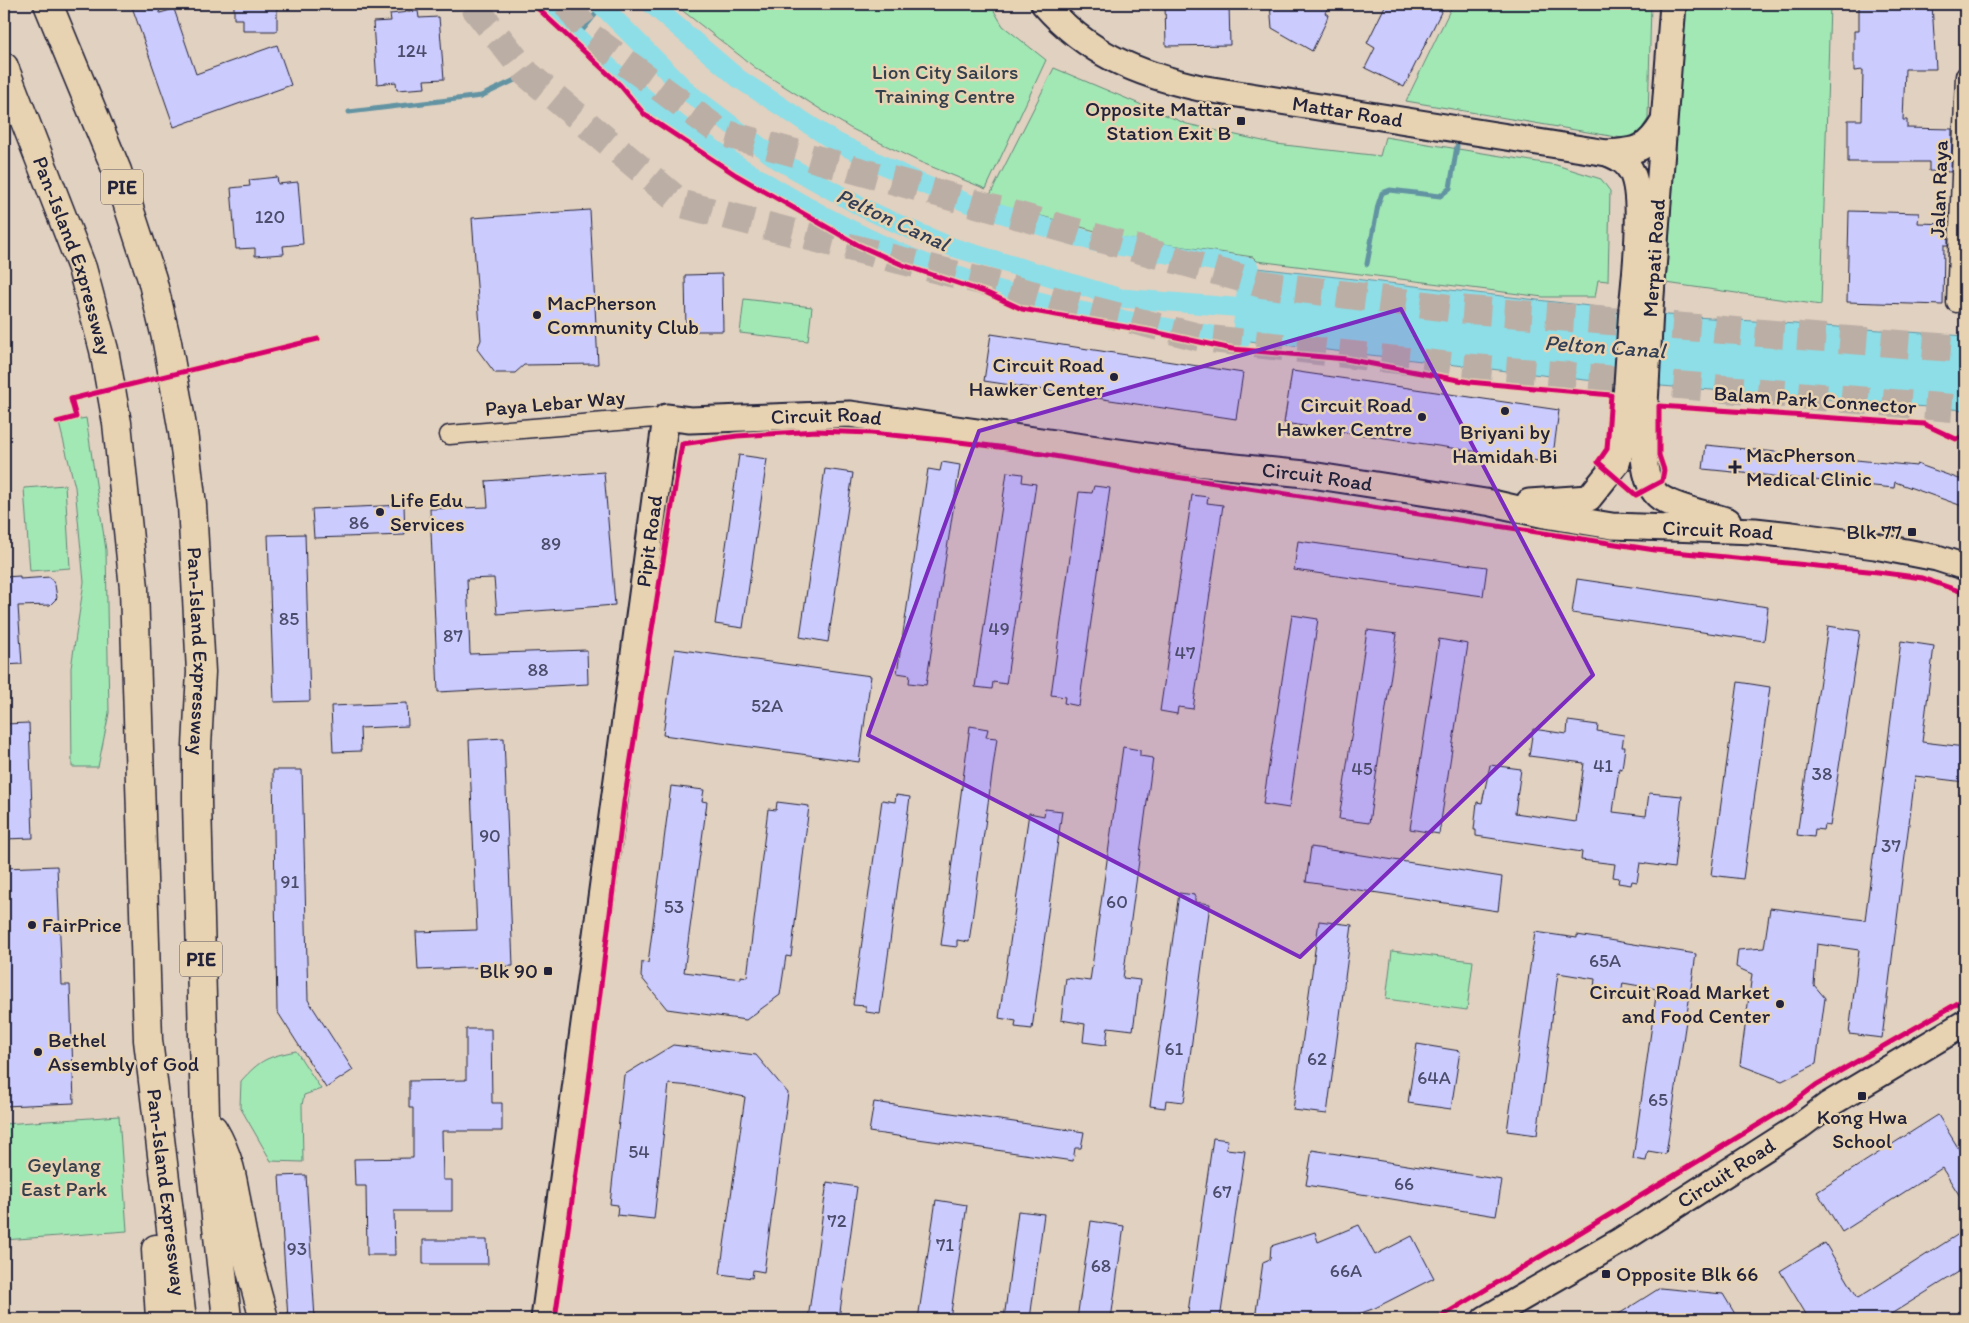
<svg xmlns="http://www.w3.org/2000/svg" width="1969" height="1323" viewBox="0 0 1969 1323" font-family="Itim,sans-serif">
<rect width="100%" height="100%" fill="#e1d1c0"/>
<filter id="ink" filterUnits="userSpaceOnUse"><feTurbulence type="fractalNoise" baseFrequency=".02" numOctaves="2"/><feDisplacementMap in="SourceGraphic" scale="10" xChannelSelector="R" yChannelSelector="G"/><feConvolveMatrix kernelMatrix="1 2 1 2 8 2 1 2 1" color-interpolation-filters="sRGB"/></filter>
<g filter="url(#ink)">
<path fill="#a2e8b4" stroke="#628578" d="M674 4H990L1003 26 1046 60 986 189 920 162 850 128 757 69Z
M1453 4H1651L1648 119 1639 133 1628 139 1406 101Z
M1686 4H1830L1821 305 1666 283Z
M1054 68 1187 124 1276 144 1380 156 1385 137 1556 165 1601 179 1610 191 1608 281 1598 280 1595 297H1543L1257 261 1253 257 1117 237 987 201Z
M744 299 812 307 808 341 740 333Z
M86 418 106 550 109 713 98 767H72L71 668 84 582 75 487 59 423Z
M65 485 70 568 30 571 24 488Z
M1392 951 1473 961 1467 1010 1386 999Z
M296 1051 321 1089 304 1095 302 1105 303 1162 271 1161 240 1107 241 1081C261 1059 267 1057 296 1051Z
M119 1116 127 1231 4 1240V1124Z"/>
<path fill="#8ddee7" stroke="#6293a2" d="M1249 267 1668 315 1965 336V410L1585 380 1241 340Z"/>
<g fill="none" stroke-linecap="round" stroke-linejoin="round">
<path stroke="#6293a2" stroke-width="5" d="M577 37 602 6
M349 112 481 96 517 79
M1367 264 1378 205 1382 193 1390 190 1440 196 1450 188 1457 146"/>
<path stroke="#8ddee7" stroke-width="19" d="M542 4C584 44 626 85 673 120 781 200 905 265 1034 300 1102 318 1172 328 1241 340L1249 267 1094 242 970 204 918 182 834 141 739 79 651 4
M600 4 689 93 778 160 863 208 907 228 952 247 1121 298 1257 309"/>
</g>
<path fill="#cbcbfe" stroke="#22223b" d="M131 4H157L160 13 174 9 196 74 277 45 291 85 174 127Z
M234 4H277V31H243V19H234Z
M1165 4H1229L1230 45 1166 46Z
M1270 4H1330L1325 13 1328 15 1326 22 1312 51 1272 28Z
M1386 4H1445L1404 87 1365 68 1375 48 1367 43Z
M1859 4H1932L1936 69H1905L1903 120H1907V128L1952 129 1951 172 1929 171V162H1848V120H1862L1863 70 1854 71V31H1859Z
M418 11 419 18 439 17 444 79 424 80 425 88 397 90 396 82 377 84 373 22 391 21 390 14Z
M277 177 278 184 298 182 303 244 283 246 284 254 255 256V248L236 249 231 188 250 186 249 180Z
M590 210 598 364 524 365 515 373H495L477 349 481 340 472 218Z
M1849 211 1919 213 1918 223 1948 224V245H1944L1943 305 1847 302Z
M722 274 723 331H686L685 275Z
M991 334 1243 373 1236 419 984 381Z
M1292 371 1559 410 1552 463 1284 423Z
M1706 445 1916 466 1917 464 1965 481V507L1895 482 1894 488 1703 469Z
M739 455 767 459 743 628 715 624Z
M942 462 960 465 926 685 909 683 910 675 897 673 928 469 940 471Z
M825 469 853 473 828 642 800 637Z
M604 472 615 605 497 614 494 578 467 579 470 654 587 650 588 684 438 692 430 509 488 507 486 481Z
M1007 472 1023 474 1022 482 1036 484 1006 684 993 682 992 689 975 687Z
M1094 486 1110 488 1079 706 1064 703 1065 697 1051 695 1079 492 1092 493Z
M1192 495 1208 497 1207 503 1223 505 1193 709 1178 707 1177 714 1160 711Z
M404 505 405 535 314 538 312 509Z
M305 534 310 701 274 702 268 535Z
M1298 541 1487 567 1483 596 1294 570Z
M20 576V579L50 577 55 585 57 598 50 605 18 606 22 664 4 665V577Z
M1577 579 1768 607 1764 641 1572 613Z
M1292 615 1318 619 1289 808 1263 804Z
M1828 626 1860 631 1830 826 1824 825 1823 830 1815 829 1814 837 1797 835Z
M1367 630 1397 634 1369 823 1339 819Z
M1439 639 1468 644 1439 834 1410 829Z
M1901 641 1934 646 1922 742 1965 747V782L1915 776 1882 1038 1849 1034 1859 950 1817 944 1814 985 1825 998 1816 1064 1782 1081 1740 1065 1752 974 1736 967 1738 950 1764 948 1770 908 1865 920Z
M675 649 871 676 859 762 663 735Z
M1738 682 1770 687 1743 879 1711 875Z
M407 703 408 726 360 728 361 751 333 752 331 706Z
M1568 721 1598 725 1597 731 1624 735 1622 747H1625L1622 769 1619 768 1613 812 1646 816 1649 793 1682 796 1674 868 1640 863 1637 882 1632 881 1631 885 1618 883 1619 878 1613 877 1615 864 1581 860 1582 852 1476 836V830H1474L1477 802 1482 803 1490 765 1521 769 1515 813 1576 822 1584 763 1529 756 1533 729 1567 734Z
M29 723 33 838 4 839V724Z
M970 726 988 729 986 737 997 738 969 942 957 940V947L941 945Z
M504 738 513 966 418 970 416 932 477 930 469 740Z
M1123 747 1140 750V756L1153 758 1123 978 1140 980 1133 1030 1108 1027 1106 1045 1083 1042 1085 1024 1061 1020 1066 978 1090 981Z
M273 770H302L308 1000 353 1070 326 1088 277 1011Z
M671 786 704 790 702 801 707 802 684 972 741 979V976L747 977 768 809 776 810 777 802 809 806 791 957 786 956 780 995 746 1020 667 1009 641 977 642 962 648 963Z
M896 795 910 797 880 1014 866 1012V1006L853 1005 882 800 895 802Z
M1045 809 1062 811 1032 1029 1015 1027 1016 1021 999 1018 1029 813 1044 816Z
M1311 847 1502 877 1498 911 1306 882Z
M57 866 62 985H70L74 1103 4 1106V868Z
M1179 893 1195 895V902L1210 904 1184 1102 1166 1100 1165 1108 1150 1106Z
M1319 921 1352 925 1327 1114 1293 1110Z
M1535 932 1577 938V935L1696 954 1666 1154 1648 1151 1646 1161 1633 1159 1657 989 1623 983 1620 1001 1593 996 1595 979 1558 973 1537 1135 1507 1131Z
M466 1029H491L492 1103H502V1131H442L443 1180H452V1211H394L395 1255H367L366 1186H355L354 1159 413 1158V1108H409V1081L466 1080Z
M1417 1044 1460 1051 1451 1109 1408 1103Z
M673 1045 756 1055 788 1093 764 1272 753 1270 752 1278 720 1274 745 1097 692 1086 669 1084 654 1219 617 1215 618 1205 610 1204 624 1075Z
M874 1102 1084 1132 1081 1148H1075L1073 1161 869 1132Z
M1938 1115 1965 1159V1204L1942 1168 1842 1232 1817 1192Z
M1213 1138 1228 1140 1226 1149 1245 1151 1220 1319H1187Z
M1312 1150 1502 1180 1496 1216 1306 1185Z
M306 1175 315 1319H288L279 1176Z
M827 1182 857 1187 839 1319H808Z
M936 1200 967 1205 950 1319H918Z
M1018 1211 1044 1214 1030 1319H1004Z
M1091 1221 1124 1226 1111 1319H1077Z
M1359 1225 1375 1255 1412 1236 1434 1278 1375 1308 1345 1319H1255L1263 1262 1270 1259 1271 1246 1315 1232 1318 1242Z
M1965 1230V1268L1883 1319H1809L1780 1271 1825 1243 1858 1298Z
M423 1240H487L488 1264H423Z
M1660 1288 1723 1294 1738 1319H1611Z"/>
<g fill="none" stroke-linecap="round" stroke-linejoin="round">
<path stroke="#bbaea5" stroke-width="28" stroke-dasharray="28 14" stroke-linecap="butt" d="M472 4 527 74 682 204 1202 338 1451 366 1965 409
M567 4 591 37 720 132 1262 284 1457 309 1965 349"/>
<g stroke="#22223b" stroke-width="21">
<path id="street" d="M1956 303 1965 76
M449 435 666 417"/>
</g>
<g stroke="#22223b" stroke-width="29">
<g id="secondary">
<path id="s1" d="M1044 4C1088 54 1137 74 1200 88L1607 153C1637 151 1647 150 1663 123"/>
<path d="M1607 153C1617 157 1626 161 1631 171 1645 195 1635 279 1632 308"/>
<path d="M1650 309 1673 4"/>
<path d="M1646 386C1645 414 1635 481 1661 498 1681 510 1706 513 1728 521"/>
<path d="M1529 502 1589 498 1617 463 1621 449 1627 385"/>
<path id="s2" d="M544 1319 666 417 690 420 850 414 1196 463 1305 474 1492 503 1545 515 1612 526 1755 531 1792 535 1875 546 1937 558 1965 567"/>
<path id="s3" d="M1485 1319 1620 1241 1800 1126 1828 1105 1965 1023"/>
</g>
</g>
<g stroke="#22223b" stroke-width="31">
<g id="highway">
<path id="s4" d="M48 4 117 171 152 279 167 342 183 432 192 505 201 672 197 746V802L205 1115 227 1319"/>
<path id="s5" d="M4 67 82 268 104 350 117 423 134 588 148 1040 182 1319"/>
<path d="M213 1129C234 1164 234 1194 242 1233 248 1262 256 1290 264 1319"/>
<path d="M156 1249 160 1319"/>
</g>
</g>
<use href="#street" stroke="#e7d2b1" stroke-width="18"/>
<use href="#secondary" stroke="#e7d2b1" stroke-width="25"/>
<use href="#highway" stroke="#e7d2b1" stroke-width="28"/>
<g stroke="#22223b" stroke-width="29" stroke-linecap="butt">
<path id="secondary-bridge" d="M1627 385 1632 308
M1646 386 1650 309"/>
</g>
<use href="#secondary-bridge" stroke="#e7d2b1" stroke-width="25"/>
<g stroke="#e7d2b1" stroke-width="8">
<path id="cycleway" d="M533 4 620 85 645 115 736 175 858 245 903 265 987 293 1022 309 1149 331 1232 349 1346 359 1469 382 1611 395 1607 449 1598 462 1636 495 1662 481 1664 470 1659 455V406L1924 424 1956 439 1965 436
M57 422 76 417 71 399 318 339
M555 1319 587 1096 624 802 682 444 737 436 816 431 871 433 943 440 1007 448 1176 477 1655 550 1878 572 1922 578 1965 593
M1437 1319 1786 1108 1816 1085 1965 999"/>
</g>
<use href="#cycleway" stroke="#d6006c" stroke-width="5"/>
</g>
</g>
<path fill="#7b2cbf" fill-opacity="0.2" stroke="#7b2cbf" stroke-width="4" stroke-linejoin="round" d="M1401 309 1593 675 1300 957 868 735 979 431Z"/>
<g fill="#22223b" stroke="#e7d2b1" stroke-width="2">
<rect x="1236" y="116" width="10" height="10" rx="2.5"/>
<circle cx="537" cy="315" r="5"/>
<circle cx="1114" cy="377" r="5"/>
<circle cx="1505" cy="411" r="5"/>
<circle cx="1422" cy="417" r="5"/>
<path d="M1732.5 459.5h5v5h5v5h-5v5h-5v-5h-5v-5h5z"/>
<circle cx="380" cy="512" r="5"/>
<rect x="1907" y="527" width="10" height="10" rx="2.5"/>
<circle cx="32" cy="925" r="5"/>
<rect x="543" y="966" width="10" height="10" rx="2.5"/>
<circle cx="1780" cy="1004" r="5"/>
<circle cx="38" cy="1052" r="5"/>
<rect x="1857" y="1091" width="10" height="10" rx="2.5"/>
<rect x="1601" y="1269" width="10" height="10" rx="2.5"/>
</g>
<g text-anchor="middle" stroke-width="5" stroke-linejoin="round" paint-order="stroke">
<g font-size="19" fill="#4c4c6c">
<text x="412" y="57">124</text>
<text x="270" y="223">120</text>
<text x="359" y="529">86</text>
<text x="551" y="550">89</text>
<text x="289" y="625">85</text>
<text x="999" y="635">49</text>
<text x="453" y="642">87</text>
<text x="1185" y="659">47</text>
<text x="538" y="676">88</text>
<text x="767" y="712">52A</text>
<text x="1603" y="772">41</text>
<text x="1362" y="775">45</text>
<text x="1822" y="780">38</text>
<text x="490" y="842">90</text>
<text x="1891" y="852">37</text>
<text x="290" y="888">91</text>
<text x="1117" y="908">60</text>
<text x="674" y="913">53</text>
<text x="1605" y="967">65A</text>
<text x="1174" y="1055">61</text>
<text x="1317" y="1065">62</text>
<text x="1434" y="1084">64A</text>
<text x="1658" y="1106">65</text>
<text x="639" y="1158">54</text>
<text x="1404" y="1190">66</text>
<text x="1222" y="1198">67</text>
<text x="837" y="1227">72</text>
<text x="945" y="1251">71</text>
<text x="297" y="1255">93</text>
<text x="1101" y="1272">68</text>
<text x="1346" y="1277">66A</text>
</g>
<g fill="#e7d2b1" stroke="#5d575e" stroke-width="1">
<rect x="101" y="169.5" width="42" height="35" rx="4"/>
<rect x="180" y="941.5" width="42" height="35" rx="4"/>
</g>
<g font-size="20" font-weight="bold" fill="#22223b">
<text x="122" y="194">PIE</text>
<text x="201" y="966">PIE</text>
</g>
<g font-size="21" fill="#35404d" stroke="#e7d2b1">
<text x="945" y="79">Lion City Sailors<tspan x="945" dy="24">Training Centre</tspan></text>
<text x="64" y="1172">Geylang<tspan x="64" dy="24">East Park</tspan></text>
</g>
<g font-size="21" fill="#22223b" stroke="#e7d2b1" text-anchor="end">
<text x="1231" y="116">Opposite Mattar<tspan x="1231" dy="24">Station Exit B</tspan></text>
<text x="547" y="310" text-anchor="start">MacPherson<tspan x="547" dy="24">Community Club</tspan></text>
<text x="1104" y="372">Circuit Road<tspan x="1104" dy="24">Hawker Center</tspan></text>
<text x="1412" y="412">Circuit Road<tspan x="1412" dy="24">Hawker Centre</tspan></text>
<text x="1505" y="439" text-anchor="middle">Briyani by<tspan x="1505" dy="24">Hamidah Bi</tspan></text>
<text x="1746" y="462" text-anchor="start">MacPherson<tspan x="1746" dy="24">Medical Clinic</tspan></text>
<text x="390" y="507" text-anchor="start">Life Edu<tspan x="390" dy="24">Services</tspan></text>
<text x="1902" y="539">Blk 77</text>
<text x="42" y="932" text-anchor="start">FairPrice</text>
<text x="538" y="978">Blk 90</text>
<text x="1770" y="999">Circuit Road Market<tspan x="1770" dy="24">and Food Center</tspan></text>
<text x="48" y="1047" text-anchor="start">Bethel<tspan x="48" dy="24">Assembly of God</tspan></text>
<text x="1862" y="1124" text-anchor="middle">Kong Hwa<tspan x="1862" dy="24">School</tspan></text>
<text x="1616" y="1281" text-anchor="start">Opposite Blk 66</text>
</g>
<g font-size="21" fill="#22223b" stroke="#e7d2b1">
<text dy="7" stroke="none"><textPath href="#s1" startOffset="330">Mattar Road</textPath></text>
<text transform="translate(1939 189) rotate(-88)" y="7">Jalan Raya</text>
<text dy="7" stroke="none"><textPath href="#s5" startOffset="201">Pan-Island Expressway</textPath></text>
<text transform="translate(1654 258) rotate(-86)" y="7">Merpati Road</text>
<text transform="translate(1815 400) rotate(4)" y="7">Balam Park Connector</text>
<text transform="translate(555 403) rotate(-5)" y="7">Paya Lebar Way</text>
<text dy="7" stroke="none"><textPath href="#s2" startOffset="1071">Circuit Road</textPath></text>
<text dy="7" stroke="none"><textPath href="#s2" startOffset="1566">Circuit Road</textPath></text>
<text dy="7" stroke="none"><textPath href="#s2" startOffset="1971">Circuit Road</textPath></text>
<text dy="7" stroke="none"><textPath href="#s2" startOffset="785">Pipit Road</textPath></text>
<text dy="7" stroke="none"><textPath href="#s4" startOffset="670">Pan-Island Expressway</textPath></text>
<text dy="7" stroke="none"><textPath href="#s3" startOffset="282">Circuit Road</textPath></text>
<text dy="7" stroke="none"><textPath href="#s5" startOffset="1146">Pan-Island Expressway</textPath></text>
</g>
<g font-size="22" font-style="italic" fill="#323e55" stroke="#e7d2b1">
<text transform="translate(893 219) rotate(25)" y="8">Pelton Canal</text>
<text transform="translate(1605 346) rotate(4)" y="8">Pelton Canal</text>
</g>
</g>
<rect width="1969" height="1323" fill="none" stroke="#e7d2b1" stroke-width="20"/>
<rect x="10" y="10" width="1949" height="1303" fill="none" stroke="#22223b" stroke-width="2" filter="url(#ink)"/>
</svg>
